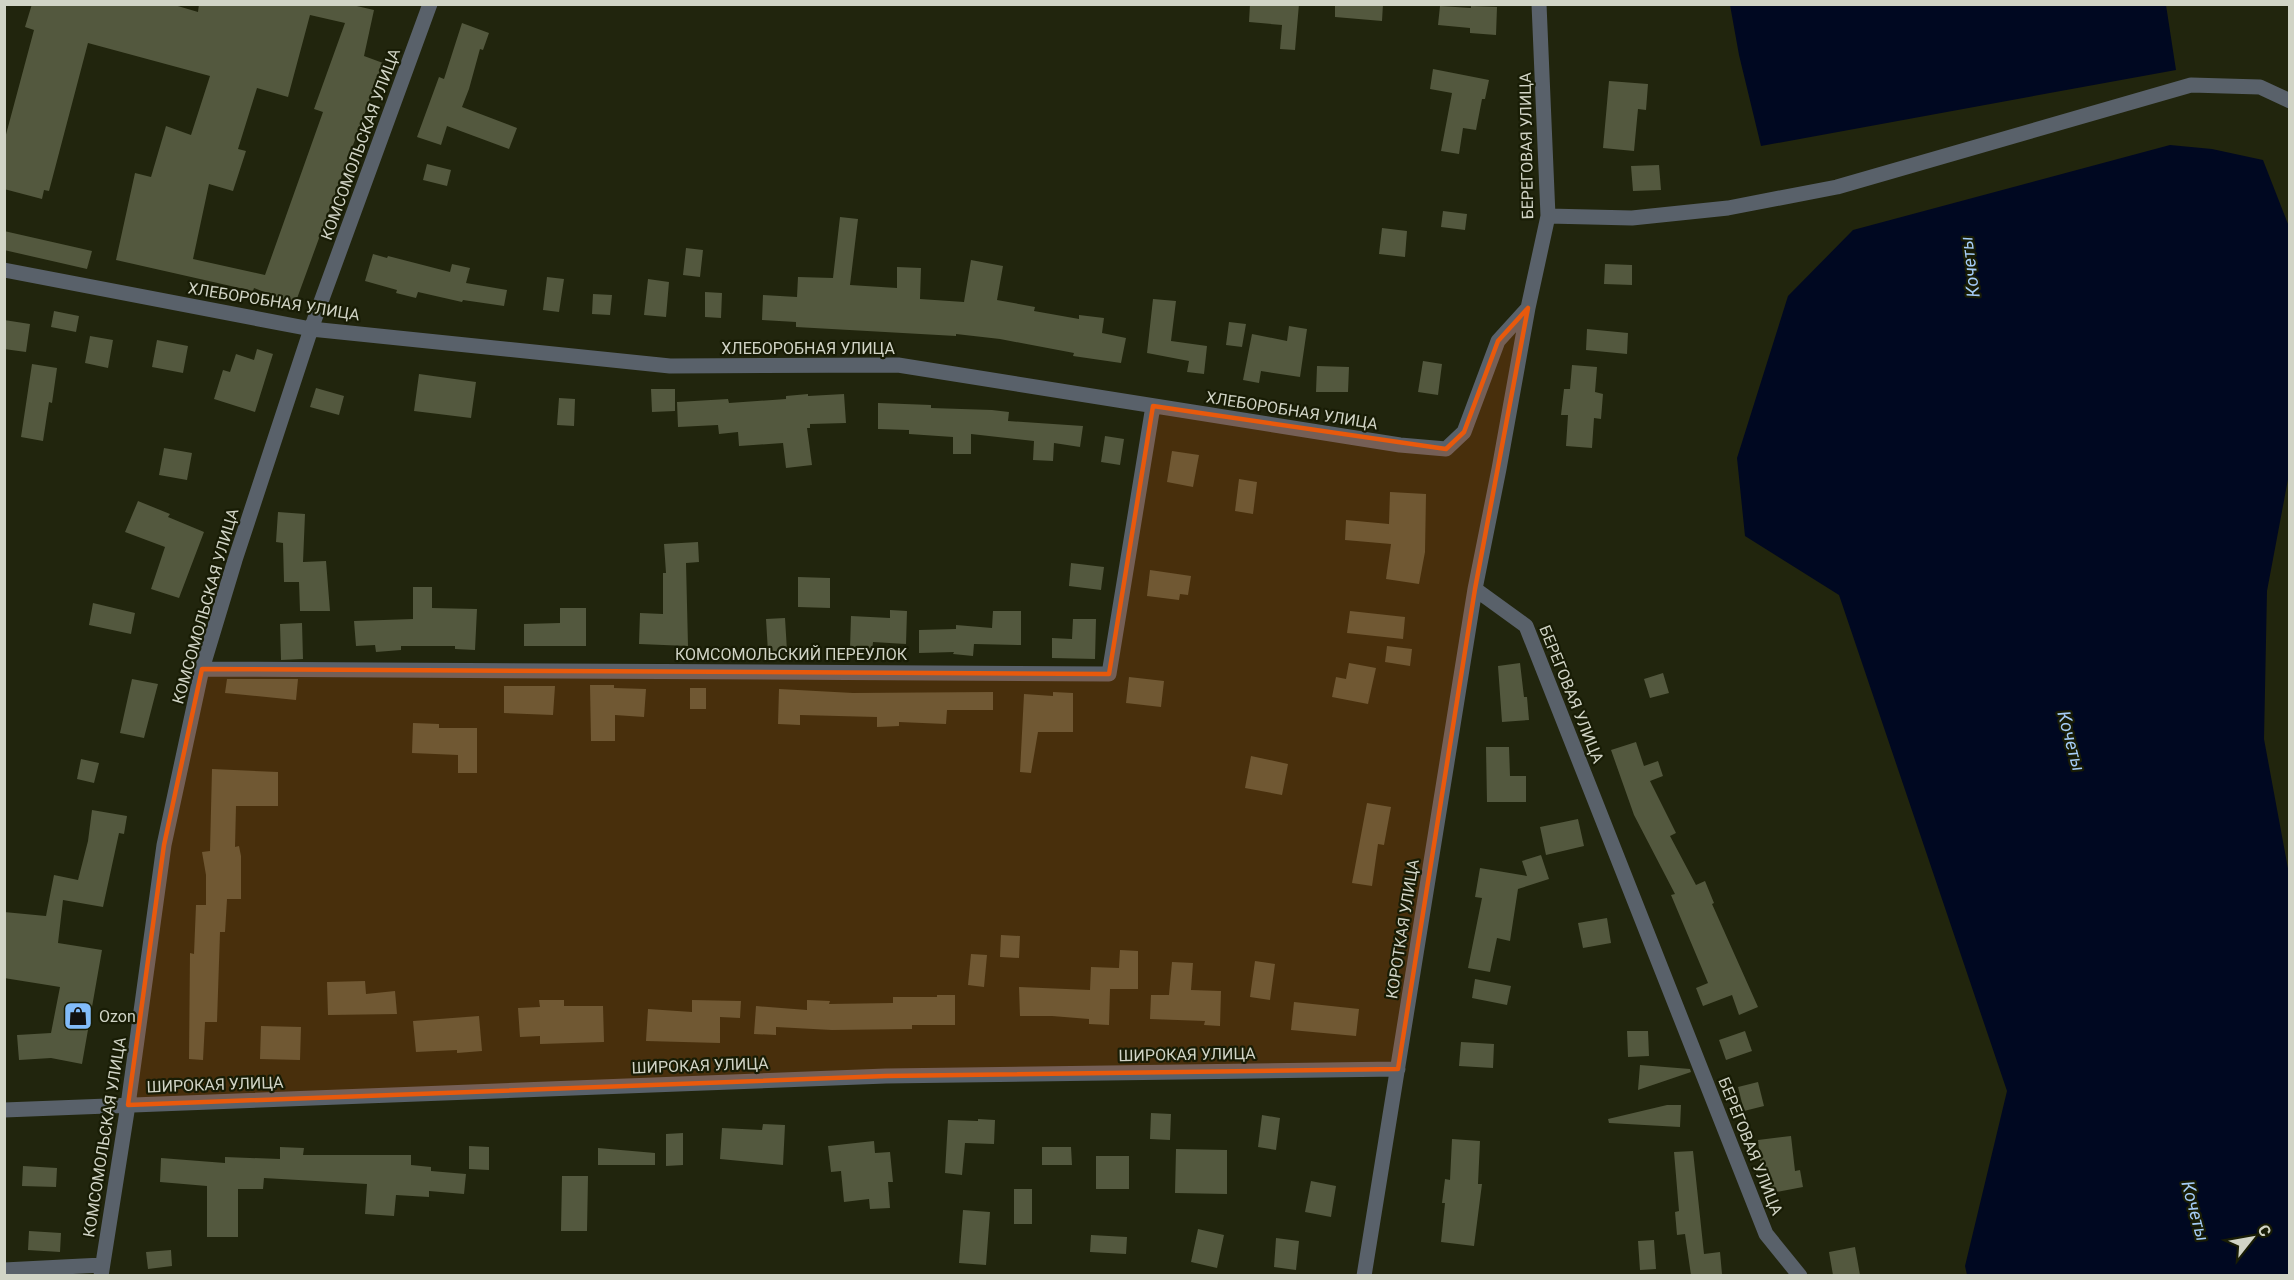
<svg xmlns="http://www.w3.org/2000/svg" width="2294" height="1280" viewBox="0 0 2294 1280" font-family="Roboto,sans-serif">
<rect width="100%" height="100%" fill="#21250d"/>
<path fill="#000821" d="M1730 5H2166L2176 70 1761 146 1739 55Z
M2170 145 2212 149 2263 160 2290 229 2289 474 2267 591 2264 739 2289 874V1275H1967L1965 1266 2007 1091 1839 595 1745 536 1737 458 1788 296 1853 230Z"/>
<path fill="#53583e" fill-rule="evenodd" d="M32 4H171L198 12 199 4H348L374 10 364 56 383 63 295 304 254 288 253 291 116 260 135 173 151 177 166 126 191 135 210 76 88 43 49 191 44 190 42 199 4 189V142L34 30 25 27ZM310 15 345 23 314 109 323 112 265 275 193 259 209 184 233 191 246 151 238 149 257 88 288 97Z
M1250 4H1299L1295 50 1280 49 1282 25 1249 22Z
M1335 4H1383L1382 21 1335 17Z
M1440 6 1471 8V6L1497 7 1496 35 1470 33V28L1438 25Z
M462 23 489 33 483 50 480 49 469 89 462 107 517 128 509 149 447 126 441 145 417 137 439 77 444 79Z
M1433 69 1489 80 1485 99H1482L1476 130 1463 128 1459 154 1441 151 1452 93 1430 89Z
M1609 81 1648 84 1646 110 1638 109 1634 151 1603 148Z
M427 164 451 170 447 186 423 180Z
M1659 165 1661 190 1633 191 1631 166Z
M1443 211 1467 214 1465 230 1441 227Z
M840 217 858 219 850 285 897 288V267L921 268 920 299 964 302 971 260 1003 266 997 300 1035 307 1034 311 1079 319V315L1104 318 1102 333 1126 338 1121 363 1073 356 1074 353 1000 339 956 334V336L796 327V322L762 320 763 295 797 297 798 277 833 278Z
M1382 228 1407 231 1405 257 1379 254Z
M4 231 92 251 87 269 4 250Z
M686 248 703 250 700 277 683 275Z
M373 254 387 258 388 256 450 272 452 264 470 268 466 283 507 290 504 306 463 300 462 302 418 292 416 298 396 293 397 290 365 281Z
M1605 264 1632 265V285L1604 284Z
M547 277 564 279 559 312 543 310Z
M648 279 669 282 666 317 644 315Z
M705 292 722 293 721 318 705 317Z
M593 294 612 295 610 315 592 314Z
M1153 299 1176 301 1171 341 1207 346 1204 374 1187 372 1189 361 1147 353Z
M54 311 79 316 76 332 51 327Z
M4 320 30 324 26 352 4 349Z
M1229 322 1246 324 1242 347 1226 345Z
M1289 326 1307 329 1300 377 1261 371 1259 383 1243 380 1252 334 1287 341Z
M1587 329 1628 333 1627 354 1586 350Z
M90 336 113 340 108 368 85 363Z
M157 340 188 346 183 373 152 367Z
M257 349 273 354 255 412 214 399 223 370 230 372 236 354 254 360Z
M1423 361 1442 364 1438 395 1418 392Z
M32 364 57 368 52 403 49 402 43 441 21 437Z
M1572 365 1597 367 1595 392 1603 394 1601 419 1594 418 1592 448 1566 446 1568 415H1561L1564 389H1570Z
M1317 366 1349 367 1348 392H1316Z
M419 374 476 382 471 418 414 411Z
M316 388 344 396 339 415 310 407Z
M651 389H675V411L652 412Z
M808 394V396L844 394 846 423 810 424V428H807L812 465 786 468 783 443 739 446 738 432 719 434 718 425 678 427 677 402 728 399 729 403 786 399V396Z
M559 398 575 399 574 426 557 425Z
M878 403 931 405V408L992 410 1009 412 1008 421 1083 426 1080 447 1054 443 1053 461 1033 460 1034 441 971 434V454H953V437L909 434V430L878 429Z
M1105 436 1124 439 1120 465 1101 462Z
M164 448 192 453 187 480 159 475Z
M1172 451 1199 455 1193 487 1167 482Z
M1239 479 1257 482 1253 514 1235 511Z
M1390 492 1426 494 1425 552 1419 584 1386 579 1391 544 1345 540 1346 520 1389 524Z
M138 501 170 514 168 517 204 532 179 598 151 589 165 547 125 532Z
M278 512 305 514 303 562 326 561 330 611H300L299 582H284L283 543 276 542Z
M698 542 699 562 686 563 688 646 639 644 640 613 663 614V573H666L664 544Z
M1071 563 1104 567 1101 590 1069 586Z
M1150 570 1191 576 1188 595 1180 594 1179 600 1147 596Z
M798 577 830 578V608L798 607Z
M413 587H432V608L477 609 475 650 455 649V646H401V650L376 652 375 645 356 646 354 621 413 619Z
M93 603 135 613 131 634 89 625Z
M560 608H586V646H524V624L560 623Z
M890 610 907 611 906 644 873 642 872 650 850 649 851 616 890 618Z
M993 611H1021V645L974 644 973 656 953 654 954 652 919 653V630L956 629V625L992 628Z
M1350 611 1405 617 1403 639 1347 633Z
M785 618 787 651 768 652 766 619Z
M1073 619H1096L1095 659 1052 658V638L1072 639Z
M302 623 303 659 281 660 280 624Z
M1387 646 1412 649 1410 666 1385 662Z
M1349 663 1376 668 1368 704 1332 697 1336 677 1346 679Z
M1520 663 1524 697H1527L1529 720 1502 722 1498 666Z
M1663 673 1669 693 1650 698 1644 679Z
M1129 677 1164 681 1161 707 1126 703Z
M132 679 158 684 144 738 120 733Z
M227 679H298L296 700 225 693Z
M590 685H614V688L646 689 644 717 615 715V741H591Z
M504 686H555L553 715 504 713Z
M690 688H706V709H690Z
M779 689 853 693 993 692V710H947L946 724 899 722V726L877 727V717L800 715V725L778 724Z
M1053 692 1073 693V732H1038L1031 773 1020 772 1024 694 1053 696Z
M413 723 439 724V728H477V773H458V755L412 753Z
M1636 742 1644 766 1658 761 1663 776 1650 781 1676 833 1670 836 1696 885 1705 881 1714 903 1712 904 1758 1007 1739 1015 1732 995 1703 1006 1696 988 1708 983 1671 895 1675 894 1634 815 1611 750Z
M1486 747H1509L1510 776H1526V802H1487Z
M1251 756 1288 764 1282 795 1245 788Z
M81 759 99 763 94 783 77 779Z
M212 769 278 772V806H236L235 847 239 846 241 856V899H227L225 932H220L217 1022H205L203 1060 189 1059 190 953 194 954 196 905H206V875L202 852 210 851Z
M1367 803 1391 807 1384 845 1378 844 1372 886 1352 883Z
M92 810 127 816 124 834 119 833 103 907 63 900 58 943 102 950 82 1064 51 1058 19 1060 17 1035 51 1033 60 987 4 978V912L46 916 54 875 78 880 88 841Z
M1578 819 1584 846 1546 855 1540 827Z
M1541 855 1549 879 1518 889 1510 941 1497 938 1490 972 1468 968 1482 898 1475 897 1480 868 1527 876 1522 861Z
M1607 918 1611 943 1583 948 1578 923Z
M1001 935 1020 936 1019 958 1000 957Z
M1120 950 1138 951V989H1110L1109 1025 1089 1024V1019L1052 1016H1020L1019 987 1090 990 1091 967 1119 968Z
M971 954 987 955 984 987 968 985Z
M1255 961 1275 964 1270 1000 1250 997Z
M1172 962 1193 963 1191 990 1221 991 1220 1026 1204 1025 1205 1021 1150 1019 1151 995H1169Z
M1475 979 1511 986 1507 1005 1472 998Z
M365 981 366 994 395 991 397 1014 328 1015 327 982Z
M937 995H955V1025H912V1029L832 1030 776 1027V1035L754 1034 756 1006 807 1010V1000L830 1001 829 1004 893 1003V997H937Z
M539 1000H564V1006H603L604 1042 540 1044V1036L520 1037 518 1008 540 1007Z
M692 1000 741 1001 740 1018 720 1017V1043L646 1041 648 1009 692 1012Z
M1294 1002 1359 1009 1356 1036 1291 1030Z
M479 1016 482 1051 457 1053V1050L416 1052 413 1021Z
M261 1026 301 1027 300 1060 260 1059Z
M1627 1031H1648L1649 1056 1628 1057Z
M1745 1031 1752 1051 1726 1060 1719 1040Z
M1461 1042 1494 1044 1493 1068 1459 1066Z
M1640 1065 1690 1069 1691 1072 1638 1090Z
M1758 1082 1764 1106 1744 1111 1738 1087Z
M1667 1105H1681L1680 1127 1609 1123 1608 1119Z
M1151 1113 1171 1114 1170 1140 1150 1139Z
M1262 1115 1280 1118 1276 1150 1258 1147Z
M978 1119 995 1120 994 1144 965 1143 962 1175 945 1173 948 1120 978 1121Z
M763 1124 785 1125 783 1165 720 1159 722 1128 762 1130Z
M683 1133V1165L666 1166V1134Z
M1791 1136 1795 1171 1800 1170 1803 1187 1771 1193 1764 1161H1760L1758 1140Z
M1452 1139 1480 1141 1478 1184H1482L1474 1246 1441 1242 1445 1203H1442L1445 1179 1450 1180Z
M874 1141 875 1153 890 1152 893 1182H888L890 1208 870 1209 869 1199 844 1202 841 1171 831 1172 828 1146Z
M469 1146 489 1147V1170L469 1169Z
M280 1147 304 1148 303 1155H411V1165L431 1167V1171L466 1174 464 1194 429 1191V1197L396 1195 394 1216 365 1214 367 1184 264 1178 263 1189H238V1237H207V1186L160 1182 161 1158 225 1163V1157L280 1159Z
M1042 1147H1071L1072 1165H1042Z
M598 1148 655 1153V1165H598Z
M1176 1149 1227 1150V1194L1175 1193Z
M1693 1151 1704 1254 1720 1252 1722 1274 1691 1275 1685 1234 1677 1235 1675 1212 1679 1211 1674 1152Z
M1096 1156H1129V1189H1096Z
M23 1166 57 1168 56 1187 22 1186Z
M562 1176H588L587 1231H561Z
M1311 1181 1336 1186 1331 1217 1305 1212Z
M1014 1189H1032V1224H1014Z
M963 1210 990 1212 986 1265 959 1263Z
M1198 1229 1224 1235 1217 1268 1191 1262Z
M29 1231 61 1233 60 1252 28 1250Z
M1091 1235 1127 1237 1126 1254 1090 1252Z
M1276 1238 1299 1241 1296 1270 1274 1267Z
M1654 1240 1656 1269 1640 1270 1638 1241Z
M1855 1247 1860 1275H1833L1829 1252Z
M171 1250 172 1266 148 1269 146 1252Z"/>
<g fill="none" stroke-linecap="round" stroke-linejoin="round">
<path stroke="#59616a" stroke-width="15" d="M1539 4 1548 216 1528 308 1499 469 1475 589 1526 626 1766 1234 1800 1276
M1548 216 1632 218 1728 208 1837 187 2191 85 2260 87 2290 101
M4 270 311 329 670 366 898 365 1400 445 1446 449 1464 432 1498 341 1528 308
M202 669 1109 674 1153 406
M4 1110 886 1076 1398 1069
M4 1270 102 1265
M101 1276 128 1105 164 845 202 669 235 560 311 329 430 4
M1364 1276 1475 589"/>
</g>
<path fill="#e8590c" fill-opacity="0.2" stroke="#e8590c" stroke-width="4.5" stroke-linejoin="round" d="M1528 308 1475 589 1398 1069 886 1076 128 1105 164 845 202 669 1109 674 1153 406 1446 449 1464 432 1498 341Z"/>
<defs>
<g id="shop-square" transform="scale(1.5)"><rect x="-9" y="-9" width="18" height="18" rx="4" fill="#82bcfa" stroke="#181c05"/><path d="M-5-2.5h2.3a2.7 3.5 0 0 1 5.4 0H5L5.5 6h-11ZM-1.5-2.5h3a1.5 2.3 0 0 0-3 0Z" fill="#111"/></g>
</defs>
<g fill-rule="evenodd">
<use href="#shop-square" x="78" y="1016"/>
</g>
<g text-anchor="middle" stroke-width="4.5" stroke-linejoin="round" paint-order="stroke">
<g font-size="16" fill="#d1d4c6" stroke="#181c05">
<text transform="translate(360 144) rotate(-70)" y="6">КОМСОМОЛЬСКАЯ УЛИЦА</text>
<text transform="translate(1526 146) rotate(-91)" y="6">БЕРЕГОВАЯ УЛИЦА</text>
<text transform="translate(274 301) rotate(9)" y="6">ХЛЕБОРОБНАЯ УЛИЦА</text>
<text x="808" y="354">ХЛЕБОРОБНАЯ УЛИЦА</text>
<text transform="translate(1292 410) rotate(9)" y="6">ХЛЕБОРОБНАЯ УЛИЦА</text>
<text transform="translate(205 606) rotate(-74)" y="6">КОМСОМОЛЬСКАЯ УЛИЦА</text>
<text x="791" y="660">КОМСОМОЛЬСКИЙ ПЕРЕУЛОК</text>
<text transform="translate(1572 694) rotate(68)" y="6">БЕРЕГОВАЯ УЛИЦА</text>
<text transform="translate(1402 929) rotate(-81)" y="6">КОРОТКАЯ УЛИЦА</text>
<text transform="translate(1187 1054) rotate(-1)" y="6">ШИРОКАЯ УЛИЦА</text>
<text transform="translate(700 1065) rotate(-2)" y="6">ШИРОКАЯ УЛИЦА</text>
<text transform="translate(215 1084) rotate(-2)" y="6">ШИРОКАЯ УЛИЦА</text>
<text transform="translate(104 1137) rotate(-81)" y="6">КОМСОМОЛЬСКАЯ УЛИЦА</text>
<text transform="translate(1751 1146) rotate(68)" y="6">БЕРЕГОВАЯ УЛИЦА</text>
</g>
<g font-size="16" fill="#d1d4c6" stroke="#181c05" text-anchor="start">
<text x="99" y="1022">Ozon</text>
</g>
<g font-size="18" font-style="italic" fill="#a5ccf7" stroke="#181c05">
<text transform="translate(1970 267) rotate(-97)" y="6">Кочеты</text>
<text transform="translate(2071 741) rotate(75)" y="6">Кочеты</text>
<text transform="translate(2195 1211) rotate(75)" y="6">Кочеты</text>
</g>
</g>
<rect width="2294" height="1280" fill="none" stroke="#d1d4c6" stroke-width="12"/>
<g transform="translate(2252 1238) rotate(59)" stroke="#181c05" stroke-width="4.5" paint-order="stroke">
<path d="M0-4.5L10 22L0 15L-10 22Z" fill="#d1d4c6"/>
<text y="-9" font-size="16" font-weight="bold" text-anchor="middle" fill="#d1d4c6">С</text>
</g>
</svg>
